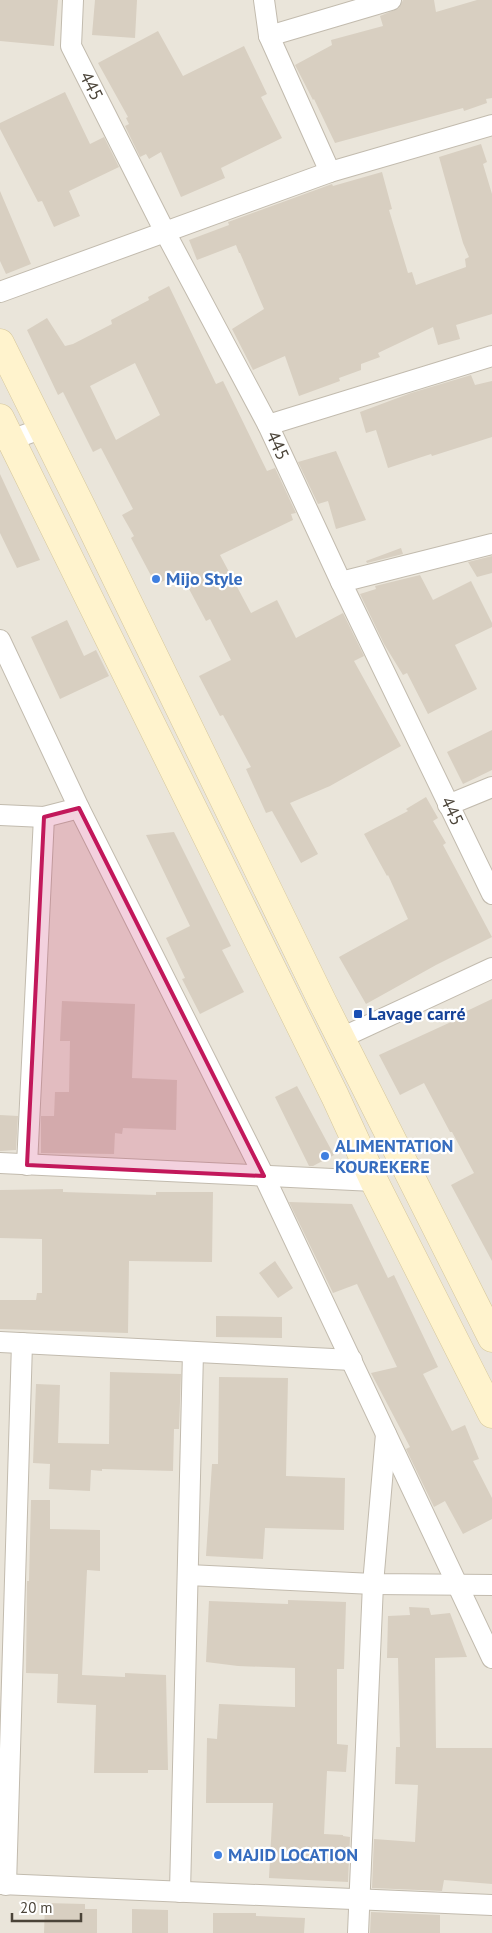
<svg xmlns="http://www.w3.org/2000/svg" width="492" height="1933" viewBox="0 0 492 1933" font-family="'PT Sans',sans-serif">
<rect width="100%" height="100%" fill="#f6f3ec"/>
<path fill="#eae5da" d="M0 0H492V1933H0Z"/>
<path fill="#d8cfc1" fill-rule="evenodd" d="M0 0H58L54 46 0 41Z
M95 0H137L135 38 92 35Z
M403 0H434L436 12 477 0H492V98L486 99 487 103 464 111 463 108 335 143 314 99 313 100 295 65 332 45 331 40 383 26 380 16 399 8Z
M158 31 183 76 244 46 267 94 261 97 282 138 221 168 225 178 181 197 161 152 149 159 146 154 140 157 125 126 129 124 126 118 128 117 98 63Z
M65 92 90 144 104 137 119 167 69 191 80 216 54 227 42 201 38 202 0 129V123Z
M481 144 487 162 483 164 492 194V314L456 325 460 339 438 345 433 327 378 353 380 357 361 364V370L339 378 340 381 299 396 285 356 253 370 232 329 264 309 240 253H239L236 245 197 260 189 240 229 225 228 222 332 184 333 186 382 172 392 209 389 210 408 273 412 272 416 285 466 267 465 259 469 257 463 243 439 157Z
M0 191 31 264 6 274 0 261Z
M169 286 216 384 223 381 267 471 275 468 296 513 291 514 293 520 220 555 251 613 277 600 296 638 343 613 364 656 354 661 401 746 330 786 290 803 318 854 301 863 272 811 266 813 246 769 251 767 223 715 220 716 199 676 231 660 210 619 206 621 180 572 156 585 131 538 134 536 122 515 133 509 101 448 93 452 63 392 58 395 27 330 47 318 65 346 73 344 112 324 111 320 149 300 148 297ZM135 363 160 415 116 440 90 386Z
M471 375 475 385 492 381V437L432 456 431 454 388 468 376 430 366 433 360 412 411 393Z
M336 451 366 520 336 529 328 501 318 504 298 462Z
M0 474 40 560 17 568 0 533Z
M401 548 403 554 367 563 366 561Z
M492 556V573L477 577 468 562Z
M420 575 433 600 471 581 492 623V627L455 645 477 689 428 714 407 673 403 675 384 644 360 594 376 589 375 586Z
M67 620 84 656 96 650 109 676 60 699 31 637Z
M492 730V770L463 784 447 752Z
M426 797 438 818 433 821 446 843 443 845 492 937 436 965 366 1004 339 957 408 919 388 875 387 876 364 834 408 811 406 809Z
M174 832 231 946 222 950 244 992 200 1014 182 979 185 978 166 938 190 926 146 835Z
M492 999V1261L451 1185 474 1173 452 1132H450L424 1083 400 1095 379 1055 451 1022 450 1019Z
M62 1001 135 1004 132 1078 177 1080 176 1130 123 1128 122 1134 115 1133 114 1154 41 1153V1116H54L55 1092H69L70 1041H60Z
M297 1086 334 1155 313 1166H309L275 1097Z
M0 1115 18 1116 16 1150 0 1151Z
M63 1189V1192L156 1195V1192H213L212 1262 129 1261 128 1333 0 1329V1300H36L37 1293H42V1239L0 1238V1190Z
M289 1202 352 1204 388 1278 394 1275 438 1367 423 1374 452 1431 465 1425 479 1459 473 1461 492 1498V1519L463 1534 445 1501 434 1507 406 1449 410 1447 371 1373 397 1367 357 1284 333 1293Z
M275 1261 293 1288 278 1298 259 1273Z
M216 1316 282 1317V1338L216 1337Z
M110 1372 181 1374 179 1429H174L173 1471 102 1469V1471L91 1470 90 1491 49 1489 50 1464 33 1463 36 1384 60 1385 58 1443 109 1444Z
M219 1377 288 1378 286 1476 345 1478 344 1530 265 1528 263 1559 206 1556 212 1464H218Z
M31 1500H50V1529L100 1530V1571L87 1570 82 1675 125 1677V1673L166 1675 168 1770H148V1773H94L96 1705 57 1703 58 1674 26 1673 27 1581H29Z
M288 1600 346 1602 344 1669H337V1744L348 1745 346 1772 327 1771 324 1834 343 1835V1836L350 1837 348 1882 269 1878 273 1803H206L207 1738 217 1739 219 1704 295 1707V1668L238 1666 206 1662 209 1601 288 1604Z
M409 1607 429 1608 431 1615 450 1613 467 1657 435 1658 436 1748H492V1884L444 1880 442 1891 372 1888 374 1839 415 1842 418 1785 395 1784 396 1747H400L398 1658H387L388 1616 410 1615Z
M45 1903 85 1904V1909H97V1933H44Z
M132 1909 168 1910V1933H132Z
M371 1912 440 1915V1933H370Z
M213 1913H256V1916L305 1918 304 1933H213Z"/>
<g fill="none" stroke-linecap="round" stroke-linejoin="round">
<g stroke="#c2bbae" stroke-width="22">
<g id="street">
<path id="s1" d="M73 0 71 46 165 232 268 425 341 582 492 894"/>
<path d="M264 0 269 36 330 172"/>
<path d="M269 36 391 0"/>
<path d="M0 292 330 172 492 125"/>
<path d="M268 425 492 356"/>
<path d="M0 440H11L43 428"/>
<path d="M341 582 492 544"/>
<path d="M0 640 79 808 264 1176 492 1658"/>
<path d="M448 805 492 787"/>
<path d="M0 815 44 817 79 808"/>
<path d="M341 1038 492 968"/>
<path d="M0 1163 374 1181"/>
<path d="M27 1165 44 817"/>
<path d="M0 1342 352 1360"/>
<path d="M188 1575 373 1584 492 1585"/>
<path d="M0 1884 492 1905"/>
<path d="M6 1885 22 1343"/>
<path d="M180 1892 193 1352"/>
<path d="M358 1933 373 1584 386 1434"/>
</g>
</g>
<g stroke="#d6c79b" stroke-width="29">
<path id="secondary" d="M0 343 84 512 322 1001 492 1338
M0 418 335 1096 374 1181 492 1414"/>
</g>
<use href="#street" stroke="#fff" stroke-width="20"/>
<use href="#secondary" stroke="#fff3cd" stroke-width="28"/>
</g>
<path fill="#c2185b" fill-opacity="0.2" stroke="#c2185b" stroke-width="4" stroke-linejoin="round" d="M79 808 264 1176 27 1165 44 817Z"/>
<g fill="#3f7fe0" stroke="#fff" stroke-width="2">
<circle cx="156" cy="579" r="5"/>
<circle cx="325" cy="1156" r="5"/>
<circle cx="218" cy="1855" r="5"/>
</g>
<rect fill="#1a4fb4" stroke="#fff" stroke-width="2" x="353" y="1009" width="10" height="10" rx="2.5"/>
<g text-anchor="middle" stroke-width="4.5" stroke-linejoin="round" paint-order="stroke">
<g font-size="18" fill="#4b4439" stroke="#fff">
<text dy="6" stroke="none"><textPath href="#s1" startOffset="91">445</textPath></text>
<text dy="6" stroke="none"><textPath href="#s1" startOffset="496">445</textPath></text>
<text dy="6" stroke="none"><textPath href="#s1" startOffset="901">445</textPath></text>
</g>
<g font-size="18" font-weight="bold" fill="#366cbe" stroke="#fff" text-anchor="start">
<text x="166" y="585">Mijo Style</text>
<text x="335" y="1152">ALIMENTATION<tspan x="335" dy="21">KOUREKERE</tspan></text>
<text x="228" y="1861">MAJID LOCATION</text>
</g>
<g font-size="18" font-weight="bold" fill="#164399" stroke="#fff" text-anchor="start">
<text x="368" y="1020">Lavage carré</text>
</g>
</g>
<path d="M12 1913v8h69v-8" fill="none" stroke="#4b4439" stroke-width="2.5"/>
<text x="20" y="1913" font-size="15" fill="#4b4439" stroke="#ffffff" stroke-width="4" paint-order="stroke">20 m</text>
</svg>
